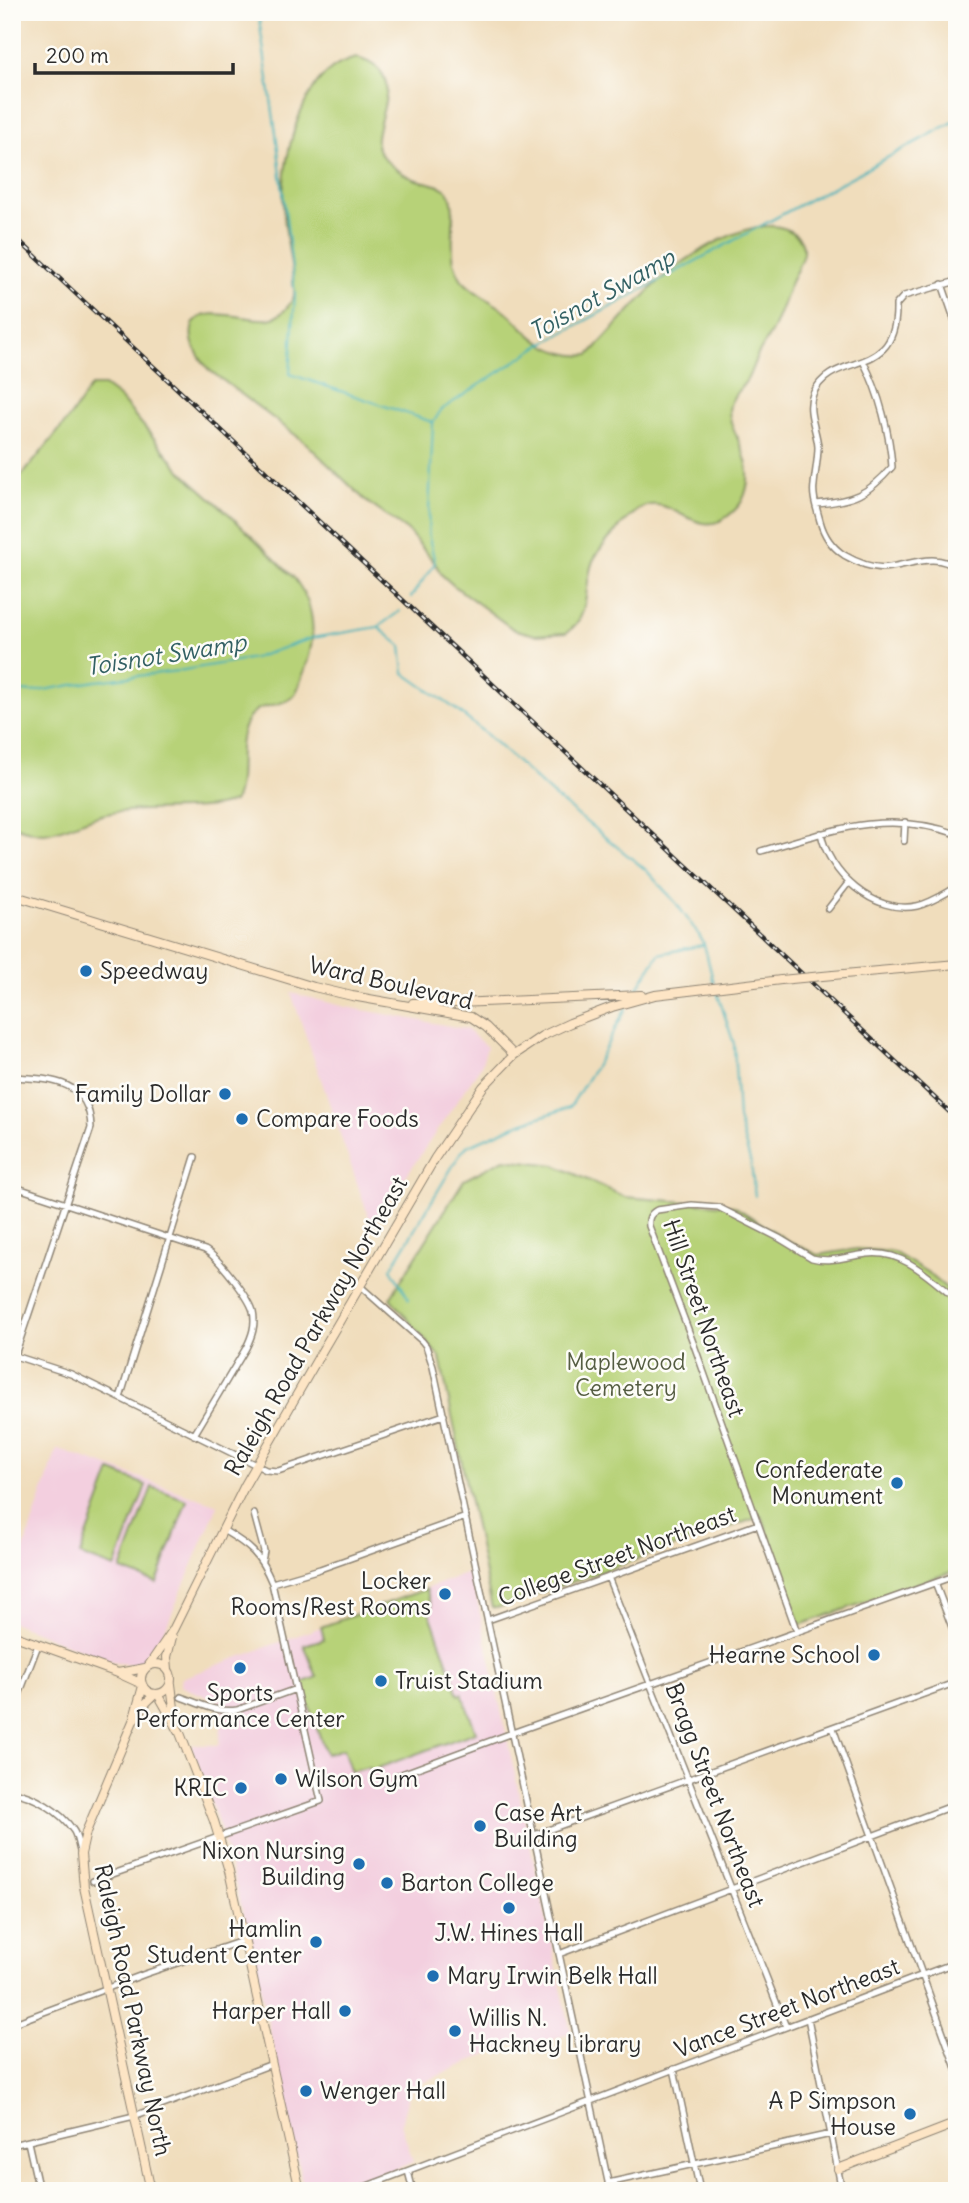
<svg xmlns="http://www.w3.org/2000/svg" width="969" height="2203" viewBox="0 0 969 2203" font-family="Delius,sans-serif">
<rect width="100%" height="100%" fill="#fdfcf7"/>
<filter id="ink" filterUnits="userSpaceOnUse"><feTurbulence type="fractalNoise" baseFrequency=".0143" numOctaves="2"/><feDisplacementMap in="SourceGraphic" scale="14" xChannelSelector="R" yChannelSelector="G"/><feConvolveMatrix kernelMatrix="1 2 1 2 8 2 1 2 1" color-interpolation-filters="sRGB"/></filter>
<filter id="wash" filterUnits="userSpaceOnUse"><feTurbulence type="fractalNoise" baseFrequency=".00686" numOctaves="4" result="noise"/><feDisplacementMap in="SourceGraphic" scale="28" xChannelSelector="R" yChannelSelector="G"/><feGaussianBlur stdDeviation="1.57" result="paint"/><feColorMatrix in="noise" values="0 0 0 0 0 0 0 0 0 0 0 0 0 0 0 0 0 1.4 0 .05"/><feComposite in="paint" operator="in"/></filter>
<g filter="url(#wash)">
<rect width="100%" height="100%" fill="#f0ddbc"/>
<path fill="#f3cfdf" d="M291 993 346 1007 466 1029 487 1047 481 1066 372 1226Z
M57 1449 218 1505 166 1627 156 1647 145 1662 135 1665 106 1660 12 1622V1585Z
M471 1572 571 2033 522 2050 517 2041 411 2088 401 2123 413 2162 341 2191H304L249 1934 221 1831 191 1745H219L222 1721V1703L180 1686 182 1678Z"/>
<path fill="#b7d278" stroke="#717e52" stroke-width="2" d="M357 58C417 74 364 129 380 153 387 164 402 174 414 179 425 183 441 183 449 193 457 205 450 246 454 262 456 268 459 277 463 281 474 293 489 300 503 309 517 319 528 336 543 344 556 352 574 357 589 355 612 331 634 305 658 282 682 259 751 214 786 229 796 234 804 239 803 252 802 261 795 273 791 282 785 298 779 315 772 331 767 341 760 349 756 359 753 365 751 372 748 378 743 387 733 394 730 405 723 430 763 460 742 501 738 508 733 512 728 516 697 541 671 494 643 507 630 514 599 548 593 561 583 585 592 617 566 633L535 635 513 629 453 585 442 575 435 563 408 531 367 502 306 443 208 369C199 356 187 342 193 325 201 303 251 322 268 319 279 318 291 306 294 295 295 291 293 284 293 279 290 253 283 225 283 199 284 152 302 68 357 58Z
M91 386H104L120 398 184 474 230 515 294 578C319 610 316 644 301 680 299 686 297 694 291 698 275 710 257 700 246 723 234 747 245 777 234 802 192 815 149 805 106 814 86 818 63 831 44 833 33 833 22 829 12 825V484L25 472 70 417Z
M504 1159 555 1165 625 1197 734 1206 790 1242 818 1255 857 1249 893 1252 927 1272 957 1297V1570L800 1625 762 1516 497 1608H492L440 1358 390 1298 464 1180Z
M111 1471 146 1485 115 1568 80 1555Z
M152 1487 187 1500 157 1583 121 1570Z
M426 1589 432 1606 428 1608 459 1695 462 1694 476 1732 370 1771 369 1767 351 1772 343 1749 326 1754 301 1683 317 1677 304 1645 324 1639 321 1627Z"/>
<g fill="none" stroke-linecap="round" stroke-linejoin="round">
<path stroke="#40b1b9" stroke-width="2" d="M258 12 276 133 295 294 290 374 432 422
M411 597 435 563 428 533 433 423 441 410 542 344 957 120
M378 627 401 646 404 673 454 708 486 734 555 797 646 870 676 903 699 935 704 944 714 984
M12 690 32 692 96 681 178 671 254 658 312 638 378 627 400 611
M636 991 659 954 703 945
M717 992 734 1044 738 1119 751 1164 755 1196
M409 1299 391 1269 460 1154 467 1146 516 1125 570 1107 598 1062 626 1008"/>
</g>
</g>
<g filter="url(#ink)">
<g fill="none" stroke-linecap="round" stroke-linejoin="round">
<g stroke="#8e8474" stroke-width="8">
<path id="street" d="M957 281 904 296 896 305C898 381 832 349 813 394 806 411 817 430 818 447 818 460 815 472 814 485 812 497 817 509 820 521 824 536 832 547 844 555 858 563 874 570 890 567 912 564 938 552 957 569
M942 284 957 327
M816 504C852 501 868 495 892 467 890 434 879 392 864 363
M821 833C828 873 874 915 917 906 931 903 944 894 957 887
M904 841 905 822
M761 851C830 831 885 809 957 834
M828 909 849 882
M12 1077C50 1079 90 1079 91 1128L12 1364
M12 1186 205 1250C218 1257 249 1297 253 1311 256 1325 252 1336 246 1348L194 1435
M360 1286 422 1341 426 1346 433 1367 610 2191
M12 1355 71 1374 256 1465 266 1470 278 1471 444 1415
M120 1398 195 1157
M254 1514 264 1551 262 1561
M608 1577 786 2027
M272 1583 320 1569 466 1517
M935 1583 957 1640
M488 1620 758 1524
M797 1632 694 1345 649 1226C648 1218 650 1214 657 1210L692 1205 718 1207 779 1238 812 1258C831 1263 848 1256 867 1254 903 1249 931 1279 957 1300
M181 1697C200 1704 217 1713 237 1710L296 1689
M12 1713 38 1645
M833 1728 957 2071
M396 1776 512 1733 957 1575
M12 1792C34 1795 61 1812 73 1830 77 1835 78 1845 80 1851
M534 1835C675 1784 816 1734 957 1682
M93 1881 321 1801 272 1583C260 1554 250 1546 223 1530
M559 1954 957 1804
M808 2018 842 2191
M12 2024 145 1974 245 1940
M674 2069 700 2191
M28 2142 39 2191
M12 2145 134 2116 272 2064
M408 2171 413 2191
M608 2183 831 2134
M354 2191 957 1962"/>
</g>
<g stroke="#8e8474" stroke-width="10">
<path id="secondary" d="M12 895 314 987 352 996 471 1017 486 1027 514 1055
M833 975 957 964
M413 1003H458L641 995
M12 1635 118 1673 142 1684
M141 1679a15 15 0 1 1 30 0a15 15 0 1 1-30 0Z
M149 1665 173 1630 245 1485 322 1351 435 1158 483 1087 514 1055 542 1036 570 1023 612 1007 655 995 781 980
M168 1669 167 1657 172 1637
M118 1673 145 1668
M171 1684 175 1716
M158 1694 180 1733 214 1821 229 1871 300 2191
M134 1718 143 1686
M838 2169 957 2123
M151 2191 84 1887 81 1854 86 1832 133 1721 145 1704 155 1694"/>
</g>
<use href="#street" stroke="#fff" stroke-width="5"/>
<use href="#secondary" stroke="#fde5c5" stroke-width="8"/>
<g stroke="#2b2b2b" stroke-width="4.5">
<path id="rail" d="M12 234 957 1119"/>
</g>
<use href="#rail" stroke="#fdfcf7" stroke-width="2" stroke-dasharray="5" stroke-linecap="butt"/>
<g stroke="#8e8474" stroke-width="10" stroke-linecap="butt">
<path id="secondary-bridge" d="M781 980 833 975"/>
</g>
<use href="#secondary-bridge" stroke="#fde5c5" stroke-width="8"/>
</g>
</g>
<g fill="#1f6fb2" stroke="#fdfcf7" stroke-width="2.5">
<circle cx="86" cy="971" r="7"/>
<circle cx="225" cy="1094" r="7"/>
<circle cx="242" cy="1119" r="7"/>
<circle cx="897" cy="1483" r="7"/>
<circle cx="445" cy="1594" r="7"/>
<circle cx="874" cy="1655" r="7"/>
<circle cx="240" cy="1668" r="7"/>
<circle cx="381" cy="1681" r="7"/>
<circle cx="281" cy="1779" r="7"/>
<circle cx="241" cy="1788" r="7"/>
<circle cx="480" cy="1826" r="7"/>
<circle cx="359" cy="1864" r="7"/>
<circle cx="387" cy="1883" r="7"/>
<circle cx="509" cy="1908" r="7"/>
<circle cx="316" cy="1942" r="7"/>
<circle cx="433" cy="1976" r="7"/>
<circle cx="345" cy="2011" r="7"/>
<circle cx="455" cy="2031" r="7"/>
<circle cx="306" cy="2091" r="7"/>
<circle cx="910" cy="2114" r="7"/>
</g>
<g text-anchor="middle" stroke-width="5" stroke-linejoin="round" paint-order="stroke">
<g font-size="23" fill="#2b2b2b" stroke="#fdfcf7" text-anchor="start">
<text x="100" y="979">Speedway</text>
<text x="211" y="1102" text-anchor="end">Family Dollar</text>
<text x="256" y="1127">Compare Foods</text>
<text x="883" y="1478" text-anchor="end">Confederate<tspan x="883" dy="26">Monument</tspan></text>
<text x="431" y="1589" text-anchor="end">Locker<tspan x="431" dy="26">Rooms/Rest Rooms</tspan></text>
<text x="860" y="1663" text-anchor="end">Hearne School</text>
<text x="395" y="1689">Truist Stadium</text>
<text x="240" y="1701" text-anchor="middle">Sports<tspan x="240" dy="26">Performance Center</tspan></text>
<text x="295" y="1787">Wilson Gym</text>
<text x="227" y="1796" text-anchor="end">KRIC</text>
<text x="494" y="1821">Case Art<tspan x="494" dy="26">Building</tspan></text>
<text x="345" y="1859" text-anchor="end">Nixon Nursing<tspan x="345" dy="26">Building</tspan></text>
<text x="401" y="1891">Barton College</text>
<text x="302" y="1937" text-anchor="end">Hamlin<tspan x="302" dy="26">Student Center</tspan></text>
<text x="509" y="1941" text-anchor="middle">J.W. Hines Hall</text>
<text x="447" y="1984">Mary Irwin Belk Hall</text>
<text x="331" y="2019" text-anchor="end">Harper Hall</text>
<text x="469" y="2026">Willis N.<tspan x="469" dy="26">Hackney Library</tspan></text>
<text x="320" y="2099">Wenger Hall</text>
<text x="896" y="2109" text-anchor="end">A P Simpson<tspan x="896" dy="26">House</tspan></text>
</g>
<g font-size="23" fill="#2b2b2b" stroke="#fdfcf7">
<text transform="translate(391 983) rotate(13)" y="8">Ward Boulevard</text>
<text transform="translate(704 1318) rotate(71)" y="8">Hill Street Northeast</text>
<text transform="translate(316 1326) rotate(-60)" y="8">Raleigh Road Parkway Northeast</text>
<text transform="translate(617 1556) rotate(-20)" y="8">College Street Northeast</text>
<text transform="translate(715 1795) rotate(69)" y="8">Bragg Street Northeast</text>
<text transform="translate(787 2008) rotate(-21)" y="8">Vance Street Northeast</text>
<text transform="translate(133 2010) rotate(78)" y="8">Raleigh Road Parkway North</text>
</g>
<g font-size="23" fill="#555d42" stroke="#fdfcf7">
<text x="626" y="1370">Maplewood<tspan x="626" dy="26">Cemetery</tspan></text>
</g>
<g font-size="24" font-style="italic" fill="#336164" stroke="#fdfcf7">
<text transform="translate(602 295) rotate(-29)" y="8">Toisnot Swamp</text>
<text transform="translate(166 655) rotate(-9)" y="8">Toisnot Swamp</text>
</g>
</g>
<rect width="969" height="2203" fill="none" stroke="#fdfcf7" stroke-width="42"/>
<path d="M35 63v10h198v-10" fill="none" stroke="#2b2b2b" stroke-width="3.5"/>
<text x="46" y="63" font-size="21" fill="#2b2b2b" stroke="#fdfcf7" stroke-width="5" paint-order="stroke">200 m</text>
</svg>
